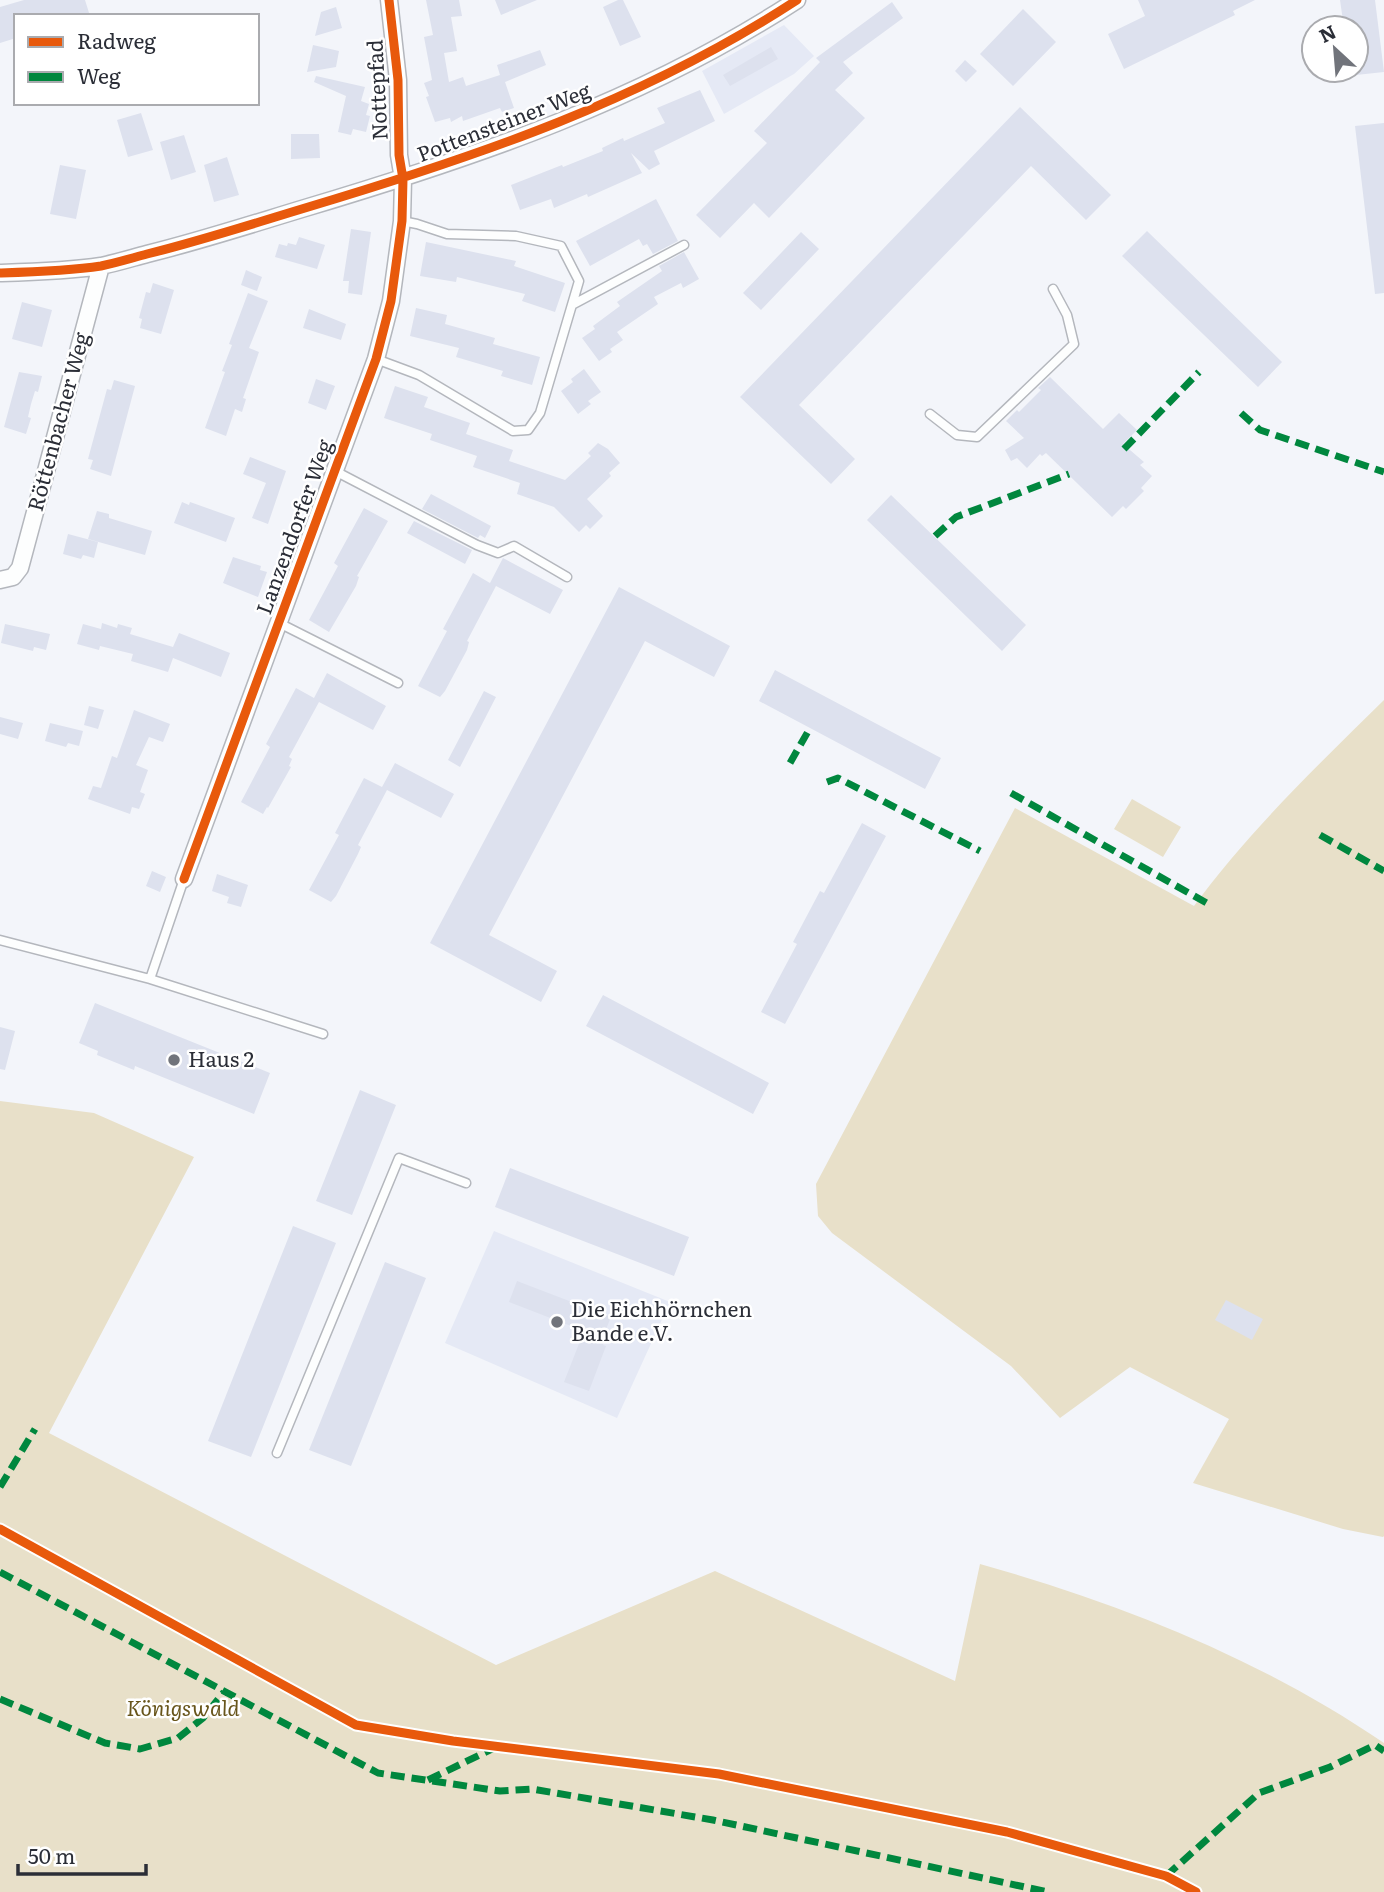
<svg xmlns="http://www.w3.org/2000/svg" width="1384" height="1892" viewBox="0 0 1384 1892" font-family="Literata,serif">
<rect width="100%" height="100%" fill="#f3f5fa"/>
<path fill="#e5e9f5" d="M784 25 814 56 794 74 724 114 702 71Z
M494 1231 670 1302 617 1418 445 1343Z"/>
<path fill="#e8e0c9" d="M1384 700V1536L1383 1537 1343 1529 1193 1483 1229 1419 1130 1367 1060 1418 1011 1366 832 1233 818 1216 816 1184 1015 808 1194 906C1249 831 1318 765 1384 700Z
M1132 799 1181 827 1163 857 1114 829Z
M0 1101 94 1113 194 1157 49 1433 496 1665 715 1571 955 1681 980 1564C1123 1604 1260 1659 1384 1743V1892H0Z"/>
<path fill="#dde1ee" d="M24 0H85L90 16H16V38L0 43V7Z
M426 0H459L462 16 451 17 457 51 444 53 449 82 463 77 466 86 500 75 497 65 540 50 546 65 505 82 514 108 502 112 500 108 463 121 462 116 451 122 450 118 435 122 426 97 429 96 424 83 432 80 424 37 433 35Z
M495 0H537L501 15Z
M618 0H623L641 37 620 46 603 7Z
M1138 0H1255L1233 11 1235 15 1124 69 1108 34 1145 16Z
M1340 0H1375L1384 72 1356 75V28H1344Z
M892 2 903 18 843 62 853 73 835 90 865 118 769 218 754 203 720 238 696 215 767 143 754 131 820 62 816 58Z
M336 7 342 28 315 36 321 12Z
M1023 9 1056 42 1013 86 980 54Z
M313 45 339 51 336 67 307 72Z
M771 47 778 59 730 86 723 75Z
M965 60 977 71 966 82 955 71Z
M316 76 365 87 361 101 369 104 366 115 370 116 366 132 353 129 351 135 338 132 346 96 314 82Z
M700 90 715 121 654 151 660 164 649 170 631 153 642 173 588 197 587 194 554 208 551 199 520 210 511 185 562 165 563 167 603 151 602 148 623 138 624 141 665 123 657 108Z
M1020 107 1111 195 1086 220 1031 166 799 405 855 459 831 484 740 397Z
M141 113 153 150 128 157 117 120Z
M1384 123V293L1375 294 1355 126Z
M291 134H319L320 158 291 159Z
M184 135 196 172 171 180 160 142Z
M227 157 239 195 214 202 204 165Z
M60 165 86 170 76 219 50 214Z
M656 199 678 241 653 254 647 244 643 246 639 239 590 266 576 241Z
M351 229 371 232 362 295 348 293 349 281H343Z
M1147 231 1282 362 1258 387 1122 256Z
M801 232 819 249 761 310 743 293Z
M299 237 325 245 317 269 275 257 279 244 287 246 288 243 296 245Z
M426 242 516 261 514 266 565 283 555 312 522 301 525 294 457 277 456 282 420 276Z
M684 252 699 279 683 288 681 283 654 297 658 304 617 332 623 340 610 349 612 352 599 361 582 338 595 329 593 326 620 306 617 302 662 271 659 266Z
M246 270 262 277 257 291 241 285Z
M153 283 174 290 161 334 140 328 142 319 139 318 146 292 150 293Z
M248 293 268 301 249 348 259 352 243 398 246 399 242 412 235 409 226 436 205 428 225 372 222 371 232 345 229 344Z
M22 302 52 310 42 347 12 339Z
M416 308 447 315 445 324 495 338 493 344 540 357 532 385 501 376 503 371 456 357 459 348 410 336Z
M309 309 346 324 341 340 303 328Z
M584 369 601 392 588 401 591 404 578 414 561 391 573 382 571 379Z
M19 372 42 376 38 392 35 391 31 404 28 417 31 418 26 434 4 427Z
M1050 377 1103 429 1119 413 1137 430 1123 444 1144 462 1140 465 1152 476 1141 488 1144 491 1126 509 1123 506 1112 517 1046 453 1042 456 1040 454 1027 468 1017 458 1011 461 1005 450 1024 438 1006 421 1017 410 1019 412 1041 390 1038 388Z
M316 379 335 386 326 410 308 403Z
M114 380 135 386 111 476 90 469 93 460 88 459 107 389 111 390Z
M395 386 428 397 424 407 470 423 466 434 513 450 509 461 565 480 591 456 588 453 598 443 608 449 620 463 609 473 611 476 587 499 603 516 590 529 586 525 579 532 554 507 517 494 520 483 473 467 477 456 430 440 432 434 384 418Z
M250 457 286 471 268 524 252 518 266 483 243 474Z
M431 494 491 526 485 538 480 535 478 538 422 509Z
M891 495 1026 625 1002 651 867 520Z
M182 502 189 505 190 502 235 518 226 542 174 523Z
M364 508 388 521 357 576 359 577 356 586 329 632 309 620 338 566 334 563Z
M97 511 109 514V518L152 531 145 555 88 539Z
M414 521 472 550 465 564 407 533Z
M68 534 98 542 94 558 83 555 81 559 63 554Z
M233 557 261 566 260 570 267 572 258 597 223 583Z
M503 558 563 590 550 614 496 586 467 641 469 642 467 650 445 691 440 697 418 686 447 631 443 629 473 573 490 583Z
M619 587 730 646 714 677 645 641 489 935 557 971 541 1002 430 943Z
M102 623 117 628 118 624 132 628 130 634 173 647 179 633 230 653 221 677 173 658 168 672 131 661 133 654 100 646 99 650 77 644 83 624 101 629Z
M5 624 50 634 46 650 34 647 33 651 1 643Z
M775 670 941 758 925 789 759 701Z
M327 673 386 706 373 730 319 702 289 757 292 759 289 766 291 767 268 808 267 807 263 814 241 802 270 747 266 744 296 688 314 698Z
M484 691 496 697 460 767 448 760Z
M89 706 104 710 98 729 84 725Z
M134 710 170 724 163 742 149 737 136 765 148 770 140 792 145 794 139 809 132 807 130 814 88 799 93 786 101 788 112 756 117 758Z
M0 717 23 723 18 739 0 734Z
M50 723 83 731 79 746 68 743 66 747 45 741Z
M395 763 454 794 441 818 387 790 358 845 361 847 358 854 336 896 331 902 309 890 339 835 335 833 364 778 382 787Z
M862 823 886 836 785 1024 761 1012 797 944 793 942 820 891 824 893Z
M152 871 166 877 160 892 146 886Z
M217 874 248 885 241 907 227 903 229 897 212 891Z
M603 995 769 1083 753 1114 586 1026Z
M95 1003 270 1073 254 1114 135 1066 134 1070 97 1055 98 1051 79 1043Z
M0 1027 15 1031 5 1070 0 1069Z
M360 1090 396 1105 352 1215 316 1201Z
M510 1168 689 1237 674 1276 495 1207Z
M293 1226 336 1243 251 1457 208 1441Z
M385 1262 426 1278 351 1466 309 1450Z
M517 1281 611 1317 604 1334 607 1335 603 1345 606 1346 589 1391 564 1382 584 1331 509 1302Z
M1226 1300 1263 1319 1252 1340 1215 1320Z"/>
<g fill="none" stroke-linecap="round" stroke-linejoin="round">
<g stroke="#b4b7bd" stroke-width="11">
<path id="service" d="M572 305 684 245
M376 359 419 375 513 431 528 430 540 413 579 281 561 246 516 236 447 234 417 224 402 221
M930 414 957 435 977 437 1074 344 1067 315 1053 289
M335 471 477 545 498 553 514 546 567 577
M279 623 398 683
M0 940 150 979 323 1034
M150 979 184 879
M277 1453 399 1158 466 1183"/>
</g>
<g stroke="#b4b7bd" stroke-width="19">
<path id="minor" d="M0 273C33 272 68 271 101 266 116 263 132 258 147 254 200 241 252 224 305 208 479 156 644 100 797 0
M0 580 13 577 20 568 101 266
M184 879 376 359 391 301 402 221 403 179 399 155 398 80 389 0"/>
</g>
<use href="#service" stroke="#fdfefe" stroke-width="8"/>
<use href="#minor" stroke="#fdfefe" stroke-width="16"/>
<path stroke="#00873e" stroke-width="7" stroke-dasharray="14 7" stroke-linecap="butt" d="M1241 413 1260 430 1384 472
M1124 449 1199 372
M935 536 956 517 1069 474
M790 763 810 728
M827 782 838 778 980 851
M1011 793 1212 906
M1320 835 1384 871
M0 1487 35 1429
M0 1572 378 1773 500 1791 532 1789 713 1820 1048 1892
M0 1699 105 1743 140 1749 178 1738 203 1718 224 1692
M428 1780 494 1748
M1166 1876 1259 1793 1330 1767 1375 1745 1384 1751"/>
<g stroke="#fff" stroke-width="13">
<path id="cycleway" d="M0 273C33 272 68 271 101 266 116 263 132 258 147 254 200 241 252 224 305 208 479 156 644 100 797 0
M184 879 376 359 391 301 402 221 403 179 399 155 398 80 389 0
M0 1529 356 1725 453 1741 719 1774 1007 1832 1166 1876 1196 1892"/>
</g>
<use href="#cycleway" stroke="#e8590c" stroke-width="9"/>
</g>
<g fill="#71747b" stroke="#fff" stroke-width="2.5">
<circle cx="174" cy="1060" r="7"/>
<circle cx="557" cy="1322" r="7"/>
</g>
<g text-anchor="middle" stroke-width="5" stroke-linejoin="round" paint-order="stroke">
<g font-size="21" fill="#2b2e37" stroke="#fff">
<text transform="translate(378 90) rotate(-93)" y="7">Nottepfad</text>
<text transform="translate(504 123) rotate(-21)" y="7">Pottensteiner Weg</text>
<text transform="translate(59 422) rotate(-75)" y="7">Röttenbacher Weg</text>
<text transform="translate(295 527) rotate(-70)" y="7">Lanzendorfer Weg</text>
</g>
<g font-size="21" fill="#2b2e37" stroke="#fff" text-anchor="start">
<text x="188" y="1067">Haus 2</text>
<text x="571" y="1317">Die Eichhörnchen<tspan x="571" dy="24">Bande e.V.</tspan></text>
</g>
<g font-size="21" font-style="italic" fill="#68551b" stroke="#fff">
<text x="183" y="1716">Königswald</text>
</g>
</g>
<rect x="14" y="14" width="245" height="91" fill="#ffffff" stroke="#aaabaf" stroke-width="2"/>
<rect x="28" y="37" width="35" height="10" fill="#e8590c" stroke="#aaabaf" stroke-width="2"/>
<text x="77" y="49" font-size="21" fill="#2b2e37">Radweg</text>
<rect x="28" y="72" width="35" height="10" fill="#00873e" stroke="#aaabaf" stroke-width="2"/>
<text x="77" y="84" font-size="21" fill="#2b2e37">Weg</text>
<g transform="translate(1335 49) rotate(334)"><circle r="33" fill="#ffffff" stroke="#aaabaf" stroke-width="2"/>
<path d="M0-5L12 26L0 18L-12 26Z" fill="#71747b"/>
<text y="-10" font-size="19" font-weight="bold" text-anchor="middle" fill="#2b2e37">N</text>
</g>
<path d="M18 1864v10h128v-10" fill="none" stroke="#2b2e37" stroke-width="3.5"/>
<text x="28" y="1864" font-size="21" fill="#2b2e37" stroke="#ffffff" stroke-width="5" paint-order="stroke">50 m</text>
</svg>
